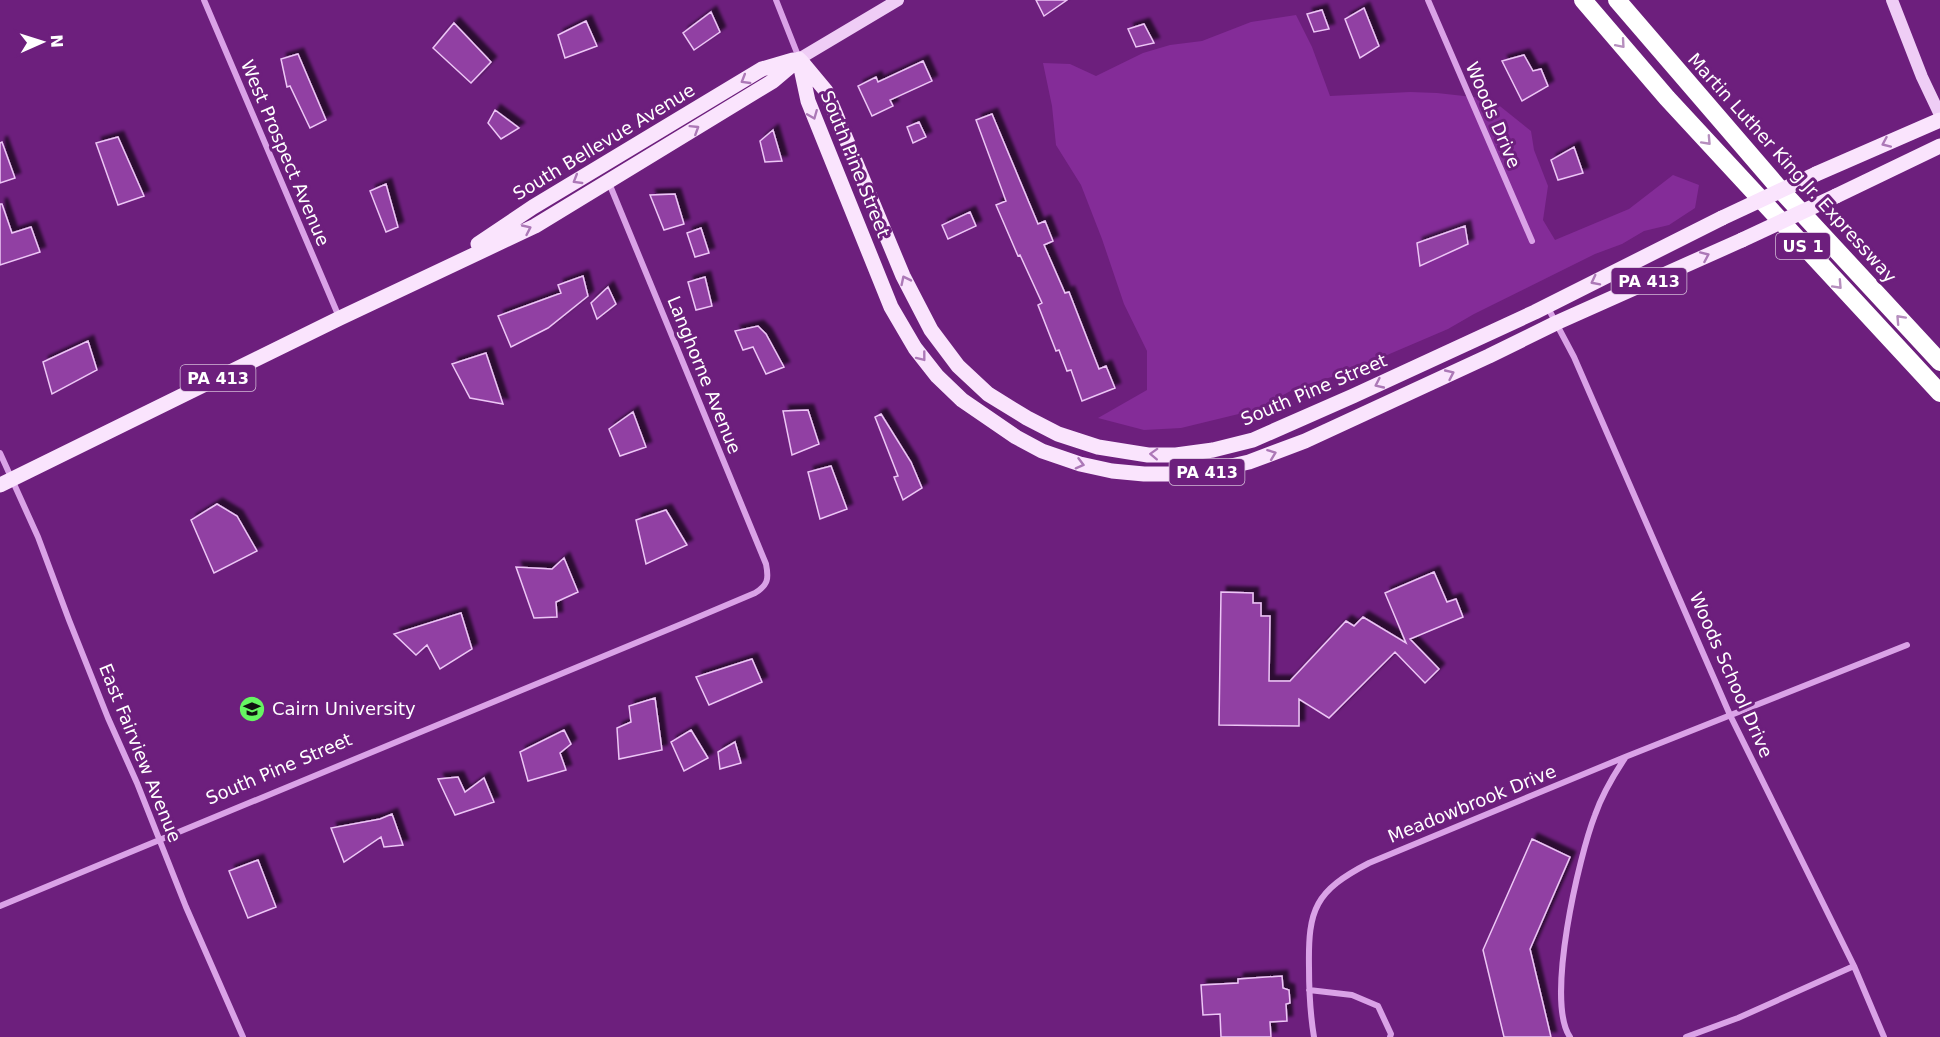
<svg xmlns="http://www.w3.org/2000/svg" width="1940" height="1037" viewBox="0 0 1940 1037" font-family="'DejaVu Sans',sans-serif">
<defs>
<filter id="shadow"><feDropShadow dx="5.5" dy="-5.5" stdDeviation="1.5" flood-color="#0009"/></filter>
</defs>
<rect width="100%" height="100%" fill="#6d1f7d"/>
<path fill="#842c98" d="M1296 15 1312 47 1330 96 1410 92 1437 93 1491 99 1531 131 1534 150 1548 186 1543 220 1555 240 1629 209 1673 175 1699 185 1695 208 1669 225 1644 231 1622 244 1595 254 1474 314 1448 329 1345 373 1298 387 1255 410 1181 428 1144 430 1098 418 1147 390V351L1124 304 1102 239 1081 185 1056 145 1052 106 1043 63 1070 64 1096 76 1143 53 1170 45 1202 41 1251 22Z"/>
<path fill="#9140a3" stroke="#edc6f6" stroke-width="1.5" filter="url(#shadow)" d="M1036 0H1067L1044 16Z
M1364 8 1379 46 1360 58 1345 19Z
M1322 10 1329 29 1314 32 1307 14Z
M711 12 720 32 694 50 683 33Z
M586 21 597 46 565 58 558 35Z
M454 23 491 62 471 83 433 48Z
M1144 24 1154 43 1136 47 1128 29Z
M298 54 326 120 310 128 290 86 287 87 281 59Z
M1524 55 1533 71 1541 69 1548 86 1522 101 1502 61Z
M923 61 932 81 890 100 893 106 872 116 858 86 876 77 878 82Z
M495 110 519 128 501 139 488 123Z
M992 114 1038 224 1045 221 1053 241 1044 245 1065 293 1069 292 1099 369 1106 366 1115 388 1082 401 1071 370 1067 371 1059 350 1056 351 1038 305 1042 303 1020 255 1018 256 996 205 1006 201 976 120Z
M919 122 926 137 913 143 907 127Z
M773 130 782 161 765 162 760 141Z
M118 137 144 196 118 205 96 143Z
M2 142 15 178 0 183V143Z
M1574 147 1583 173 1558 180 1551 160Z
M386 184 398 227 386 232 370 191Z
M675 194 684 224 664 230 650 195Z
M0 204H2L12 233 31 227 40 252 0 265Z
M970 212 976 226 948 239 942 225Z
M1465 226 1468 244 1420 266 1417 243Z
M701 228 709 253 695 257 687 233Z
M583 276 588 296 548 328 511 347 498 316 561 293 558 285Z
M705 277 712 306 696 310 688 282Z
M608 287 616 304 597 319 591 303Z
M758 326 766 334 784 367 766 374 753 347 743 350 735 331Z
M88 341 97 370 52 394 43 362Z
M486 353 503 404 470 398 452 364Z
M808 410 819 444 792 455 783 411Z
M633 412 646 447 620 456 609 429Z
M881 414 911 462 922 488 903 500 894 477 898 476 875 417Z
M831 466 847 509 820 519 808 472Z
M217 504 237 516 257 551 214 573 191 520Z
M666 510 687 545 646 564 636 520Z
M564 558 578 592 556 602 557 617 534 618 516 567 552 569Z
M1434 572 1447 602 1456 599 1463 617 1410 639 1439 669 1425 683 1395 652 1329 718 1299 699V726L1219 725 1221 592 1253 593V603H1261V616H1270L1269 681H1290L1346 621 1354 626 1363 617 1406 643 1385 593Z
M461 613 472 649 440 669 427 645 416 655 394 634Z
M752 659 762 682 709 705 696 677Z
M655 698 662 750 619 759 617 728 631 722 629 706Z
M564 730 571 744 560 753 566 770 528 781 520 752Z
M691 730 708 758 684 771 671 742Z
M735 742 741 763 720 769 718 752Z
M458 777 465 792 484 778 494 802 455 815 438 779Z
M392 814 403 845 384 847 381 837 344 862 331 828 380 819Z
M1532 839 1570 857 1530 949 1551 1037H1504L1483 950Z
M258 860 276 907 248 918 229 871Z
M1282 976 1283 988 1289 990 1290 1003 1286 1004 1287 1021 1270 1022 1271 1037H1221L1220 1014 1203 1015 1201 985 1238 983V979Z"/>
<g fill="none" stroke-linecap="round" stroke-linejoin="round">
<path stroke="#daa2e7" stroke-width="6" d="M204 0 339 317
M776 0 799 58
M1428 0 1532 241
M1547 306 1574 357 1730 715 1854 966 1884 1037
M0 453 38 537 69 620 108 718 137 783 186 907 243 1037
M0 906 684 623 755 593C768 585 769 579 766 564L609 183
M1309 990 1352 995 1378 1006 1391 1034 1390 1037
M1314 1037C1310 1013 1309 991 1309 967 1308 909 1315 891 1369 863L1625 757 1907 645
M1570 1037C1545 1001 1579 856 1595 815 1602 795 1613 776 1625 758
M1686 1037 1738 1018 1854 966"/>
<path stroke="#efcdf6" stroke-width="12" d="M1892 0 1922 77 1940 115
M799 59 898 0"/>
<path stroke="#fae4fd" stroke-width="15" d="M799 59 808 101 891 307 915 348 937 376 962 400 1016 437 1042 451 1080 464 1112 471 1144 474H1177L1209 471 1249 462 1305 441 1489 356 1556 323 1742 240
M801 61 826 91 903 276 931 330 958 366 988 394 1027 418 1058 434 1098 447 1148 455H1176L1213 450 1253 440 1353 396 1535 312 1722 218
M1816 174 1940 120
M1836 196 1940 146
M478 244 533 207 762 69 793 60
M0 485 340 318 535 226 773 81 799 59"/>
<path stroke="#fff" stroke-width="18" d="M1583 0 1667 98 1940 393
M1617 0 1778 187 1940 362"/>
<path stroke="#fae4fd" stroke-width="15" d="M1722 218 1816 174
M1742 240 1836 196"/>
</g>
<defs><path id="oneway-chevron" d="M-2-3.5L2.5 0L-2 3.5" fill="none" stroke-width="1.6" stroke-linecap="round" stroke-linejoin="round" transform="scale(1.5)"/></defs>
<g stroke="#b68fbe">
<use href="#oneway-chevron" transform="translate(1621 44) rotate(49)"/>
<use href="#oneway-chevron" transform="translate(1707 141) rotate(47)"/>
<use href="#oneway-chevron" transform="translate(1838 285) rotate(47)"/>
<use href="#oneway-chevron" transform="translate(1900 319) rotate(-133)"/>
</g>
<g stroke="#ac78b7">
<use href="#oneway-chevron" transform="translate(745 80) rotate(149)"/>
<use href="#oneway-chevron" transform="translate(813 115) rotate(68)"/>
<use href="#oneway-chevron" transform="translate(695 129) rotate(-32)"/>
<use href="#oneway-chevron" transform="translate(1886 143) rotate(156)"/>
<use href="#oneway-chevron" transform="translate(577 180) rotate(149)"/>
<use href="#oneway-chevron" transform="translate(527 229) rotate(-25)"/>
<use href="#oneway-chevron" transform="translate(1705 256) rotate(-24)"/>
<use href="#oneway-chevron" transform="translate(905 280) rotate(-116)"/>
<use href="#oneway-chevron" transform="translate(1595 281) rotate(153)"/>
<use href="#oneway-chevron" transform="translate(922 357) rotate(52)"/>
<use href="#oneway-chevron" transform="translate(1450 374) rotate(-25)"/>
<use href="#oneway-chevron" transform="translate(1379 384) rotate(155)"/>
<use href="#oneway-chevron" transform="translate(1154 454) rotate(-178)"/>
<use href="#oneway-chevron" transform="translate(1272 454) rotate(-21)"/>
<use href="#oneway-chevron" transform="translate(1080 464) rotate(15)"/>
</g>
<defs>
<g id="university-disc" transform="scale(1.35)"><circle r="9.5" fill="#66f562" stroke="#6d1f7d"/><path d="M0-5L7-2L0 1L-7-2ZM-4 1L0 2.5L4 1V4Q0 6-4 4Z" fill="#111"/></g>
</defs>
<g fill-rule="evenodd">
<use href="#university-disc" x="252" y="709"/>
</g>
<g text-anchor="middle" stroke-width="6" stroke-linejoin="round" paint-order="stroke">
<g fill="#6d1f7d" stroke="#d3bcd8" stroke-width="1.5">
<rect x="1776" y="233" width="54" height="26" rx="4.5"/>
<rect x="1611.5" y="268" width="75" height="26" rx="4.5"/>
<rect x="180.5" y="365" width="75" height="26" rx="4.5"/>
<rect x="1169.5" y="459" width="75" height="26" rx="4.5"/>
</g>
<g font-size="16" font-weight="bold" fill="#fff">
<text x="1803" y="252">US 1</text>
<text x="1649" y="287">PA 413</text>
<text x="218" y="384">PA 413</text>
<text x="1207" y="478">PA 413</text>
</g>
<g font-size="18" fill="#fff" stroke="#6d1f7d">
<text transform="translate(1493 115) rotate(67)" y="6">Woods Drive</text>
<text transform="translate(604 142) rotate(-31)" y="6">South Bellevue Avenue</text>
<text transform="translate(285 153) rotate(67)" y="6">West Prospect Avenue</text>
<text transform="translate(855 164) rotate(68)" y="6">South Pine Street</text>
<text transform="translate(1792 168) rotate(48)" y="6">Martin Luther King Jr. Expressway</text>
<text transform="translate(704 375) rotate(68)" y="6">Langhorne Avenue</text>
<text transform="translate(1314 390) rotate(-23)" y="6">South Pine Street</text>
<text transform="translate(1731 675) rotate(66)" y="6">Woods School Drive</text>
<text transform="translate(140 753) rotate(68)" y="6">East Fairview Avenue</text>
<text transform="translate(279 769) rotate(-23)" y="6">South Pine Street</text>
<text transform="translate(1472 804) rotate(-22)" y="6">Meadowbrook Drive</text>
</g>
<g font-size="18" fill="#fff" stroke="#6d1f7d" text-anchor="start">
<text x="272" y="715">Cairn University</text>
</g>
</g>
<g transform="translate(42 42) rotate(87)" stroke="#6d1f7d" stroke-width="4.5" paint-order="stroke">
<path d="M0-4.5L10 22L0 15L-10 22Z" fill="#ffffff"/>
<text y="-9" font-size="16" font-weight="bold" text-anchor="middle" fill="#ffffff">N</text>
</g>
</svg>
